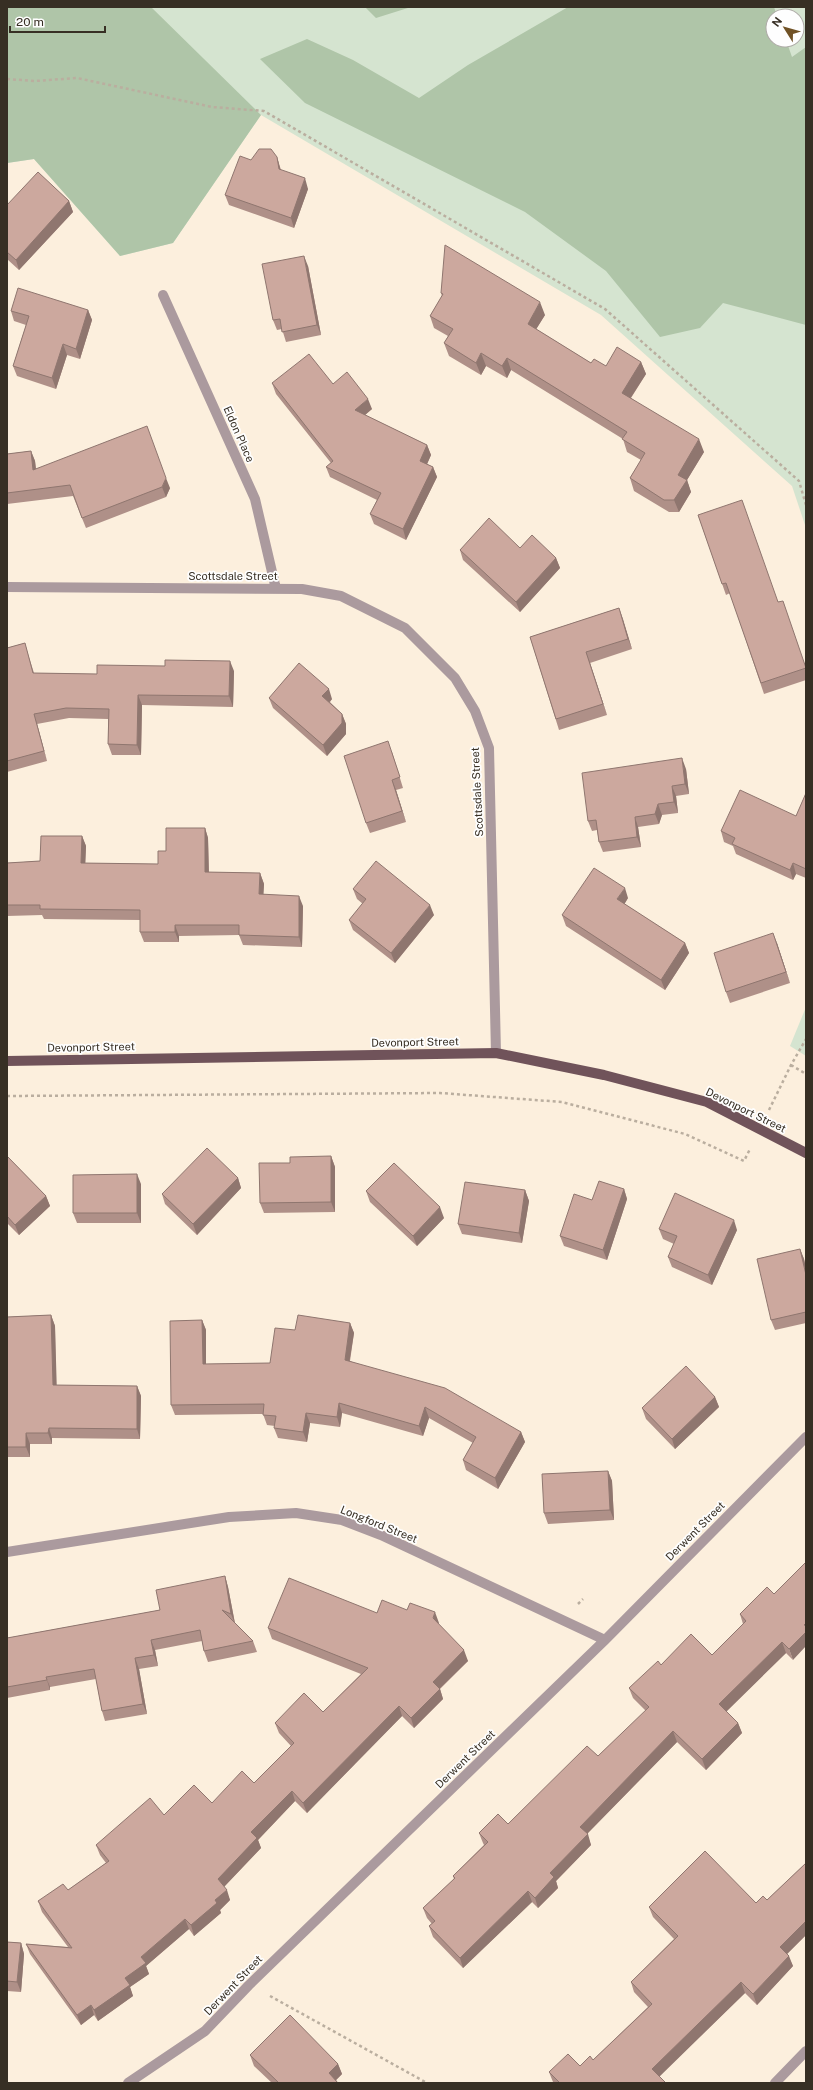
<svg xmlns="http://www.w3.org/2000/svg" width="813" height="2090" viewBox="0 0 813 2090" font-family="'Public Sans',sans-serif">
<rect width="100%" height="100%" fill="#fcefdd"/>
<path fill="#d5e4d0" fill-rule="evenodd" d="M7 7H806V528L792 486 601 315 261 115 173 243 120 256 34 159 7 163ZM773 16H797V40H773Z
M806 1007V1056L790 1046Z"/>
<path fill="#afc5a8" d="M7 7H151L261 115 173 243 120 256 34 159 7 163Z
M365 7H411L376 18Z
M568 7H774L777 16H773V40H786L792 57 806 47V325L723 303 700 328 660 337 606 271 525 212 305 103 260 59 307 39 353 60 419 98 468 65Z"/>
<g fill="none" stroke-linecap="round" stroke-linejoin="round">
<path stroke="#baae9f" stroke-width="2.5" stroke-dasharray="3 3" stroke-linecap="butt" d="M7 79 35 81 77 78 212 107 264 111 605 309 799 481 806 505
M791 1065 806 1074
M7 1096 440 1093 562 1102 685 1134 744 1161 750 1149
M769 1110 791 1065 806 1039
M578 1604 583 1599
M270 1996 427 2083"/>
<path stroke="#ab9a9e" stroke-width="10" d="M163 295 255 499 276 589
M7 587 302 589 341 596 405 628 455 678 475 711 489 748 496 1053
M7 1552 229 1517 296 1513 342 1520 381 1535 605 1640
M128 2083 205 2031 249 1985 605 1640 806 1437
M775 2083 806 2051"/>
<path stroke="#70535a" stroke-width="10" d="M7 1061 496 1053 604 1075 707 1102 806 1153"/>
</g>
<path fill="#af9088" d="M277 157 281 170 308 189 294 228 229 205 225 195 251 160Z
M69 201 73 212 19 270 7 259V205Z
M308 266 321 335 286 342 282 329 277 330 273 320Z
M441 293 545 315 536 329 591 363 606 366 641 362 646 374 631 398 704 452 687 480 691 492 679 512H669L634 491 630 478 641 460 627 452 623 439 511 370 507 378 486 366 481 375 449 356 444 343 448 336 434 328 430 316 442 296Z
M88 310 92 320 80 359 67 355 56 389 17 376 13 366 26 325 14 321 11 311Z
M272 383 333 384 372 409 365 415 427 445 431 455 427 464 433 467 437 477 406 540 374 524 370 514 377 500 330 477 326 467 331 463 276 394Z
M31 451 35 461 36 469 170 488 166 497 86 528 73 496 7 504V454Z
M698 515 778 602 806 668V680L764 694 730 593 726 595Z
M520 548 556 558 560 568 520 612 463 560 460 550Z
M619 608 632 649 590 663 607 715 559 730 530 637Z
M25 643 28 654 34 673 97 674 234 671 233 707 142 705 141 755H112L108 744V719L69 718 37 724 47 761 7 772V648Z
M269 698 332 699 330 702 342 714 346 724V734L327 756 273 708Z
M392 752 403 788 396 790 406 822 370 833 366 823Z
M686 769 689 794 676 796 678 813 662 815 659 824 638 827 641 847 603 852 599 842 597 830 592 831 588 821Z
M806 793V878L796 874 793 880 736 854 733 846 724 842 721 831 796 816Z
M205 828 208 838 209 872 260 873 264 884 263 894 303 906 302 947 243 945 239 935 179 936V942H144L140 932V920L44 919 42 915 7 916V863L40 861 82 836 86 846 85 863 158 864 166 851Z
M353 889 434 915 395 963 353 930 349 920 363 904 357 899Z
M628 898 624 904 685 943 689 953 665 990 566 926 562 915Z
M777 943 790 983 730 1003 726 992Z
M7 1156 46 1196 50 1206 19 1235 7 1223Z
M331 1156 335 1167V1212L264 1213 260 1203 290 1163Z
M238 1178 241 1188 197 1235 165 1204 162 1194Z
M141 1184V1223H77L73 1213Z
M624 1189 627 1199 607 1260 564 1246 560 1236 592 1200Z
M525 1190 529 1201 522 1243 462 1234 458 1224Z
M366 1191 444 1218 417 1246 370 1202Z
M659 1229 737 1230 712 1285 672 1267 668 1257 674 1244 663 1239Z
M800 1249 804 1259 806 1268V1323L775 1330 771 1320Z
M51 1315 55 1326 56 1385 137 1386 141 1396 140 1439 52 1438V1444H30V1457H7V1317Z
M202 1320 206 1330V1364L270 1363 295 1330 350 1323 354 1333 350 1361 521 1432 525 1442 498 1489 466 1470 463 1460 473 1443 429 1418 423 1436 342 1413 340 1427 310 1423 307 1442 278 1438 274 1428 275 1426 267 1425 263 1414 175 1415 171 1405Z
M715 1397 719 1407 675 1449 646 1419 642 1408Z
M608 1471 612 1481 614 1520 548 1524 544 1513Z
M225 1576 228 1587 235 1623 253 1641 257 1652 208 1662 204 1651 202 1641 155 1650 158 1666 139 1669 147 1714 105 1721 102 1711 96 1679 50 1687V1690L7 1698V1638L160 1610Z
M767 1587 793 1660 786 1653 726 1711 738 1723 742 1733 706 1770 677 1742 587 1834 591 1845 556 1881 558 1888 538 1908 532 1902 463 1968 433 1937 429 1926 432 1924 427 1918 423 1908 454 1879 453 1876 484 1845 483 1843 479 1833 508 1824 598 1756 646 1711 633 1698 629 1688 661 1665 712 1655 743 1624 740 1614Z
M377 1613 439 1623 438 1624 468 1661 440 1689 443 1699 414 1728 402 1716 307 1813 295 1801 258 1840 261 1848 224 1887 230 1900 220 1910 221 1913 194 1936 189 1929 146 1966 149 1974 130 1987 133 1996 98 2021 94 2015 81 2025 30 1954 26 1944 68 1947 42 1912 38 1901 68 1890 106 1863 100 1855 96 1845 164 1815 212 1803 254 1783 291 1746 279 1733 275 1723 323 1712 361 1674 272 1639 268 1628Z
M806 1863V1935L787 1954 793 1966 757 2005 745 1993 659 2076 665 2083H554L553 2082 549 2072 580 2066 593 2060 648 2007 634 1992 631 1982 674 1939 653 1917 649 1907 756 1903 767 1900Z
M7 1942 21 1943 24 1954 21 1992 7 1991Z
M250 2055 338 2064 342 2074 336 2080 338 2083H272L254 2066Z"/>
<path fill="#8f766f" d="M277 157 283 179 279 169Z
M305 178 308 189 294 228 291 218Z
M69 201 73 212 19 270 16 260Z
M304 256 308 266 321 335 317 325Z
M540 302 545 315 532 336 528 324Z
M88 310 92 320 80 359 76 349Z
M63 344 67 355 56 389 52 378Z
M481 353 486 366 481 375 476 363Z
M507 358 511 370 507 378 502 366Z
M641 362 646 374 626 405 622 393Z
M368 399 372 409 359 420 355 410Z
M699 439 704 452 687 480 691 492 679 512 674 500 678 475Z
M427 445 431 455 424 471 420 461Z
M31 451 35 461 37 480 33 470Z
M433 467 437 477 406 540 403 529Z
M166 478 170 488 166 497 162 487Z
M556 558 560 568 520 612 516 602Z
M619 608 623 619 632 649 628 639Z
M586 652 590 663 607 715 603 704Z
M230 661 234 671 233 707 229 696Z
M329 689 332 699 326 706 322 696Z
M138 695 142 705 141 755 137 745Z
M34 714 37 724 47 761 44 751Z
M342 714 346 724V734L327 756 323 745Z
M682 758 686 769 689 794 685 784Z
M392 780 396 790 406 822 402 811Z
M672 786 676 796 678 813 674 802Z
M658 804 662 815 659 824 655 814Z
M635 817 638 827 641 847 637 837Z
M205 828 208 838 209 882 205 872Z
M82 836 86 846 85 873 81 863Z
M793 863 796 874 793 880 790 870Z
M260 873 264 884 263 905 259 894Z
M625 888 628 898 621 910 617 899Z
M299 896 303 906 302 947 299 937Z
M430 905 434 915 395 963 391 953Z
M175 925 179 936V942L175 932Z
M773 933 777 943 790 983 786 972Z
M685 943 689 953 665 990 661 980Z
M331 1156 335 1167V1212L331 1202Z
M137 1174 141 1184V1223L137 1213Z
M238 1178 241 1188 197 1235 193 1224Z
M624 1189 627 1199 607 1260 603 1250Z
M525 1190 529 1201 522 1243 519 1233Z
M46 1196 50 1206 19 1235 15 1225Z
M440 1207 444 1218 417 1246 413 1236Z
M734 1220 737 1230 712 1285 708 1275Z
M800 1249 804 1259 806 1268V1275Z
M51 1315 55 1326 57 1395 53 1385Z
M202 1320 206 1330V1374L203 1364Z
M350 1323 354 1333 348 1370 345 1360Z
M137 1386 141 1396 140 1439 137 1429Z
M715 1397 719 1407 675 1449 672 1439Z
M339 1403 342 1413 340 1427 337 1417Z
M425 1407 429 1418 423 1436 419 1426Z
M306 1413 310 1423 307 1442 303 1432Z
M49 1428 52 1438V1444L48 1433Z
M521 1432 525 1442 498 1489 495 1478Z
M26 1433 30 1444V1457L26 1447Z
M608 1471 612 1481 614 1520 610 1510Z
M225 1576 228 1587 235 1624 231 1614Z
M435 1612 439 1623 437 1628 433 1618Z
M806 1632V1646L793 1660 789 1649Z
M151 1640 155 1650 158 1666 154 1655Z
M782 1642 786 1653 723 1715 719 1704Z
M464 1650 468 1661 436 1692 433 1682Z
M135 1658 139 1669 147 1714 143 1704Z
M46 1677 50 1687V1690L47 1680Z
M440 1689 443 1699 414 1728 411 1718Z
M399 1706 402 1716 307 1813 303 1803Z
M738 1723 742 1733 706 1770 702 1759Z
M673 1731 677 1742 584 1837 580 1827Z
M292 1791 295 1801 258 1840 261 1848 221 1890 218 1879 251 1832Z
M588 1834 591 1845 556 1881 558 1888 538 1908 535 1898 550 1873Z
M227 1890 230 1900 220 1910 221 1913 194 1936 191 1925 215 1900Z
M528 1891 532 1902 463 1968 460 1958Z
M185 1919 189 1929 146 1966 149 1974 130 1987 133 1996 98 2021 94 2010 125 1978 141 1957Z
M806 1921V1935L784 1957 780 1947Z
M21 1943 24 1954 21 1992 17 1982Z
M789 1956 793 1966 757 2005 753 1994Z
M741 1982 745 1993 656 2080 652 2069Z
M91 2005 94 2015 81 2025 77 2015Z
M338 2064 342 2074 333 2083 329 2073Z"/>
<path fill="#cca89e" stroke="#8f766f" d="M259 149H271L277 157 279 169 305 178 291 218 225 195 240 156 251 160Z
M38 172 69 201 16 260 7 252V205Z
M445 245 540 302 528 324 591 363 594 359 606 366 617 347 641 362 622 393 699 439 678 475 687 480 674 500H664L630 478 645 453 622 439 627 432 507 358 502 366 481 353 476 363 444 343 453 329 430 316 443 294 441 293Z
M304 256 317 325 282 332 280 319 273 320 262 264Z
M18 288 88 310 76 349 63 344 52 378 13 366 29 316 11 311Z
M309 354 333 384 347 372 368 399 355 410 427 445 420 461 433 467 403 529 370 514 381 493 326 467 333 461 272 383Z
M147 426 166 478 162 487 82 518 70 485 7 493V454L31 451 33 470Z
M742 500 778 602 783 601 806 668 761 683 726 583 722 584 698 515Z
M489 518 520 548 532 535 556 558 516 602 460 550Z
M619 608 628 639 586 652 603 704 556 719 530 637Z
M25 643 33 673 97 674V665L165 666V660L230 661 229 696 138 695 137 745 108 744 109 709 66 708 34 714 44 751 7 761V648Z
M299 663 329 689 322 696 342 714V723L323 745 269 698Z
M388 741 400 777 392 780 402 811 366 823 344 756Z
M682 758 685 784 672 786 674 802 658 804 655 814 635 817 637 837 599 842 596 820 588 821 582 773Z
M740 790 796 816 806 793V869L793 863 790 870 732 844 735 838 721 831Z
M166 828H205V872L260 873 259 894 299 896V937L239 935V925H175V932H140V910L40 909V905H7V863L40 861 41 836H82L81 863 158 864V851H166Z
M376 861 430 905 391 953 349 920 366 899 353 889Z
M594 868 625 888 617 899 685 943 661 980 562 915Z
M773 933 786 972 726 992 714 953Z
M207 1148 238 1178 193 1224 162 1194Z
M7 1156 46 1196 15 1225 7 1216Z
M331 1156V1202L260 1203 259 1163H290V1157Z
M394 1163 440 1207 413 1236 366 1191Z
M137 1174V1213H73V1175Z
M599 1181 624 1189 603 1250 560 1236 574 1194 592 1200Z
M465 1182 525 1190 519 1233 458 1224Z
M675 1193 734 1220 708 1275 668 1257 677 1236 659 1229Z
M800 1249 806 1275V1312L771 1320 757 1259Z
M51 1315 53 1385 137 1386V1429L49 1428 48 1433H26V1447H7V1317Z
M298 1315 350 1323 345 1360 445 1388 521 1432 495 1478 463 1460 476 1437 425 1407 419 1426 339 1403 337 1417 306 1413 303 1432 274 1428 276 1416 263 1415 264 1404 171 1405 170 1321 202 1320 203 1364 270 1363 275 1328 295 1330Z
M686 1366 715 1397 672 1439 642 1408Z
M608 1471 610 1510 544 1513 542 1474Z
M806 1562V1623L804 1625 806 1626V1632L789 1649 782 1642 719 1704 738 1723 702 1759 673 1731 580 1827 588 1834 550 1873 554 1877 535 1898 528 1891 460 1958 429 1926 435 1921 423 1908 455 1878 453 1876 488 1842 479 1833 498 1814 508 1824 587 1746 598 1756 649 1707 629 1688 658 1661 661 1665 691 1634 712 1655 746 1621 740 1614 767 1587 774 1594Z
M225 1576 231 1614 222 1610 253 1641 204 1651 200 1630 151 1640 154 1655 135 1658 143 1704 102 1711 94 1669 46 1677 47 1680 7 1687V1638L160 1610 156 1590Z
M289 1578 377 1613 382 1600 407 1610 410 1603 435 1612 433 1618 464 1650 433 1682 440 1689 411 1718 399 1706 303 1803 292 1791 251 1832 257 1838 218 1879 227 1890 215 1900 217 1903 191 1925 185 1919 141 1957 146 1963 125 1978 130 1985 94 2010 91 2005 77 2015 26 1944 72 1948 38 1901 63 1884 68 1890 109 1861 96 1845 150 1798 164 1815 194 1785 212 1803 242 1771 254 1783 294 1743 275 1723 304 1693 323 1712 368 1668 268 1628Z
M705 1851 756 1903 763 1896 767 1900 806 1863V1921L780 1947 789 1956 753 1994 741 1982 652 2069 665 2082 664 2083H560L549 2072 568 2054 580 2066 590 2056 593 2060 652 2004 631 1982 678 1936 649 1907Z
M7 1942 21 1943 17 1982 7 1981Z
M290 2015 338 2064 329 2073 338 2083H279L250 2055Z"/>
<g text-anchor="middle" stroke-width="3.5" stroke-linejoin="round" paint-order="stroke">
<g font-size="11" fill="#372f24" stroke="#fefefe">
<text transform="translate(239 434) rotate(66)" y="4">Eldon Place</text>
<text x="233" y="580">Scottsdale Street</text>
<text transform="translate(477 792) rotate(-93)" y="4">Scottsdale Street</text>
<text transform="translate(415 1042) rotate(-1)" y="4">Devonport Street</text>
<text transform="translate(91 1047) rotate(-1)" y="4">Devonport Street</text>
<text transform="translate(746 1110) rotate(26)" y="4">Devonport Street</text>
<text transform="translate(379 1524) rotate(22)" y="4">Longford Street</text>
<text transform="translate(695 1531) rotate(-45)" y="4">Derwent Street</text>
<text transform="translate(465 1759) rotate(-44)" y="4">Derwent Street</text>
<text transform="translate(233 1985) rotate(-46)" y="4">Derwent Street</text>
</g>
</g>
<rect width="813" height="2090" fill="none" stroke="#372f24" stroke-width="16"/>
<g transform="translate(785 28) rotate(307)"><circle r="19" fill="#fefefe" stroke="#aeaba7"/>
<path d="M0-3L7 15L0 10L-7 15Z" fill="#705226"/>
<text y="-6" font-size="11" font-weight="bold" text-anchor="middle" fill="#372f24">N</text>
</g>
<path d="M10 26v6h95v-6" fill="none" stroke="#372f24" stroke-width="2"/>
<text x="16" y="26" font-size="12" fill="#372f24" stroke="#fefefe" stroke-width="3" paint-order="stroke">20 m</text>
</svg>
